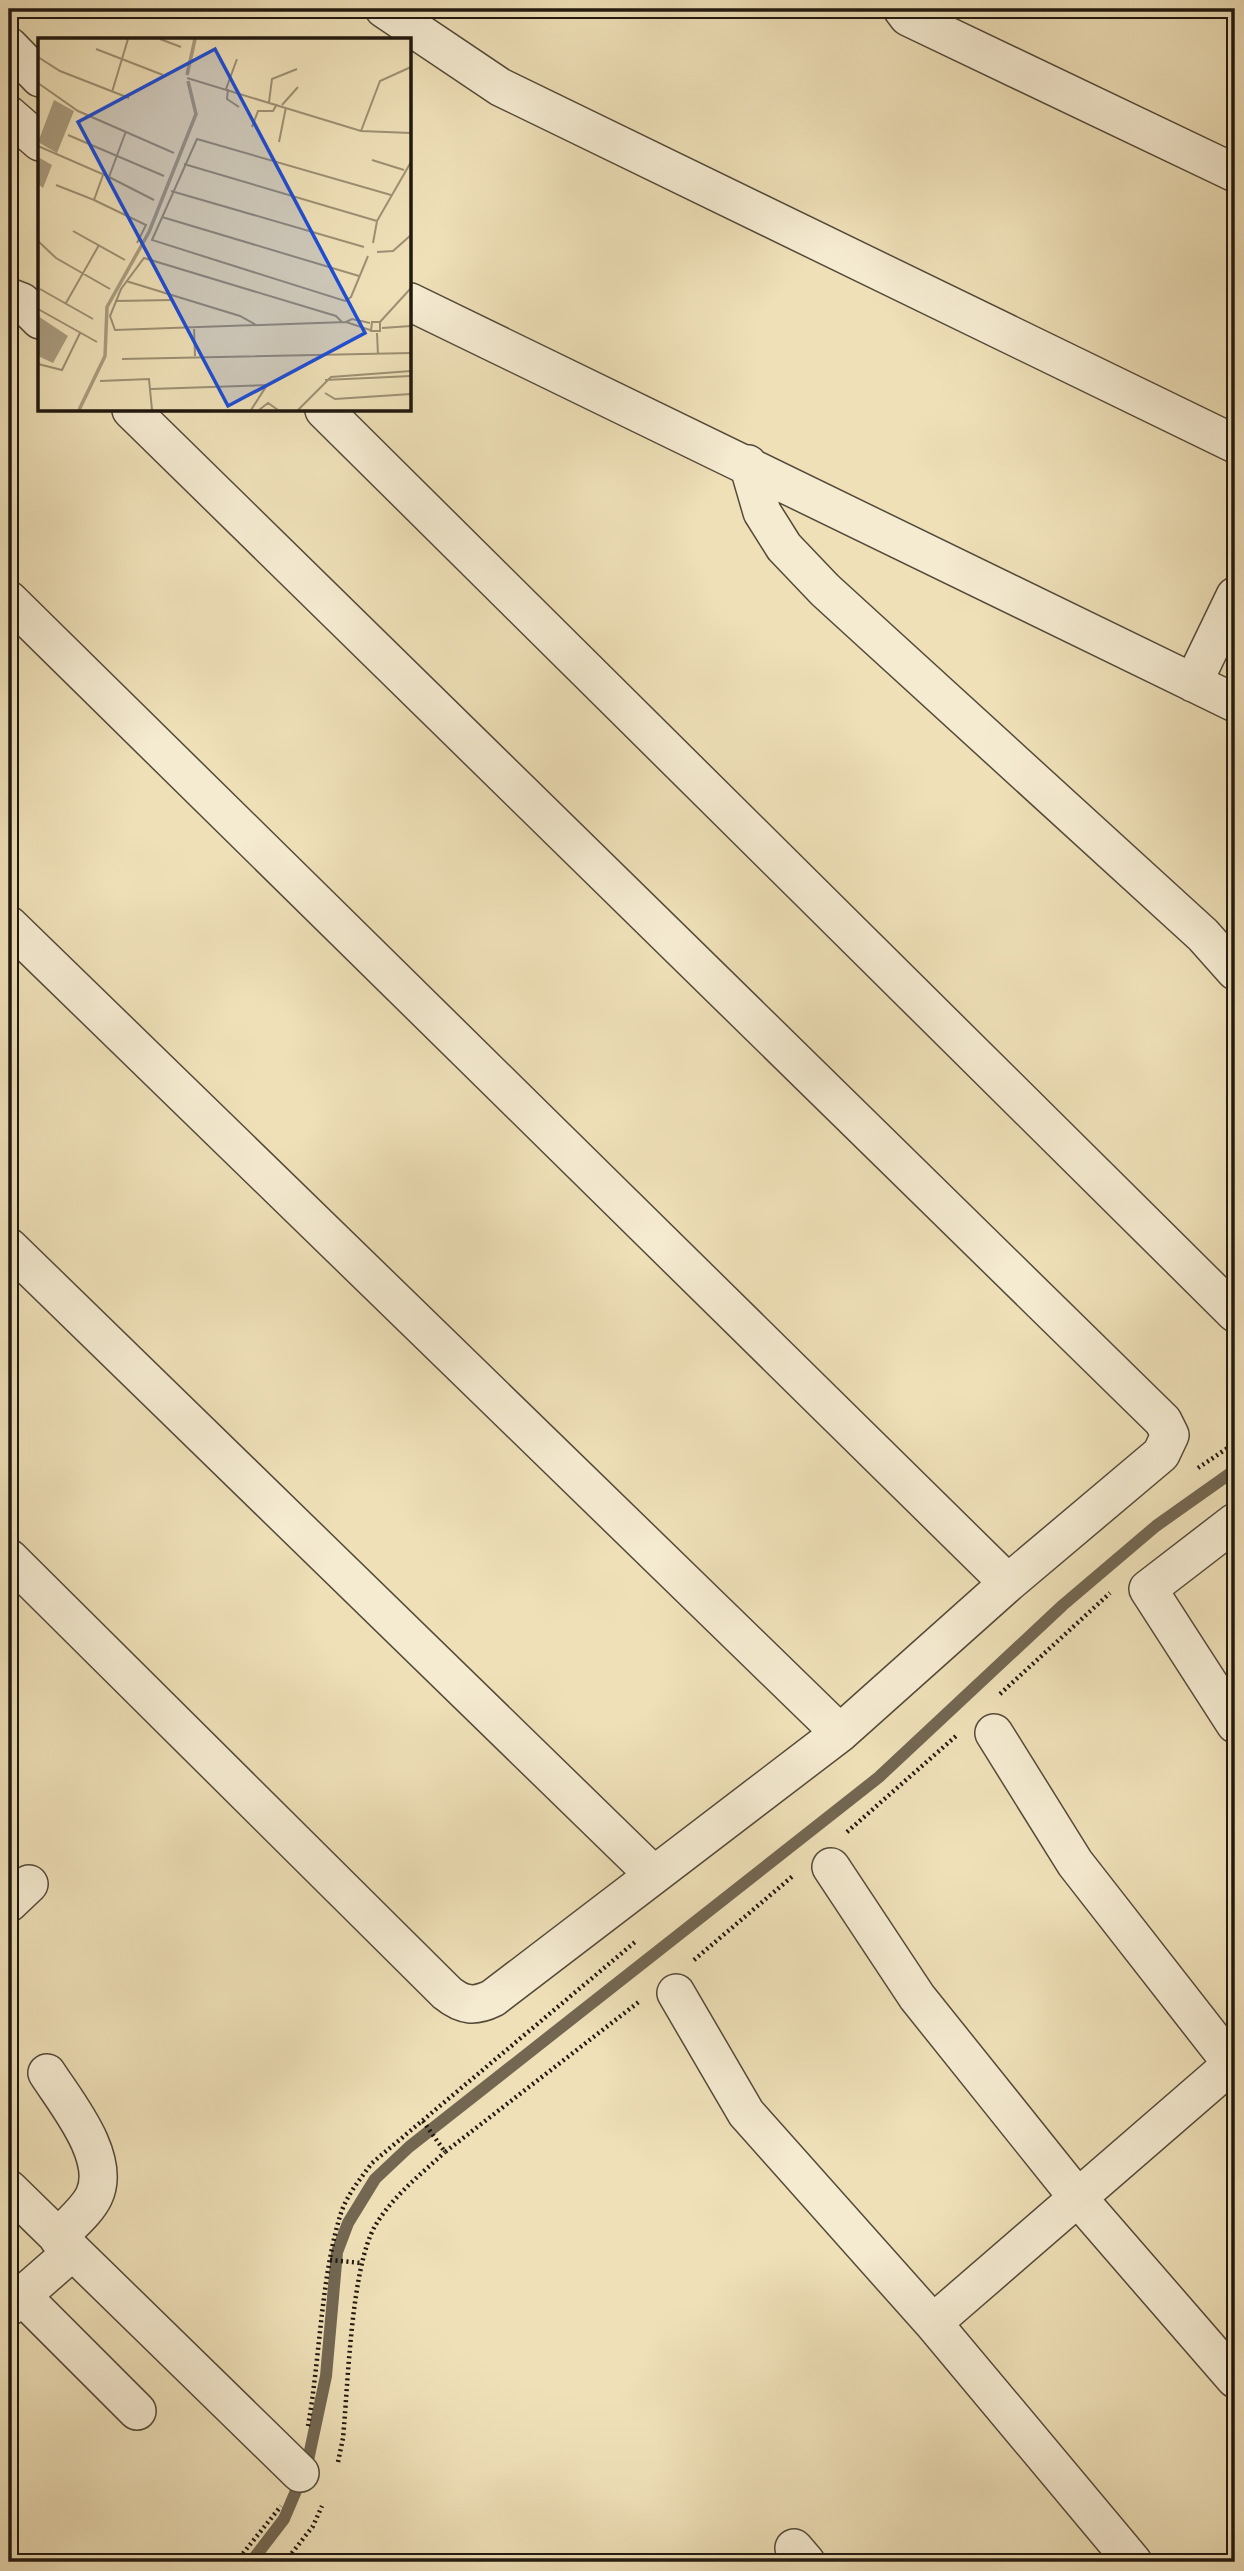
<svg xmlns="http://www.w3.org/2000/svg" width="1244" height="2571" viewBox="0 0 1244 2571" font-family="'EB Garamond',serif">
<rect width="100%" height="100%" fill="#efe0b8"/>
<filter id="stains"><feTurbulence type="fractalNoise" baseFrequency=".00286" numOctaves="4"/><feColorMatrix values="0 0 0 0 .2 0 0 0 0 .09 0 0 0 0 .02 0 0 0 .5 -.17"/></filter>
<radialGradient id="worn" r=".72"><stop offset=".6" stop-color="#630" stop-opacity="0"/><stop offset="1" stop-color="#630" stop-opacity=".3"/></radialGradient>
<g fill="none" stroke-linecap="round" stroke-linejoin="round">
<path stroke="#736752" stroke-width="12" d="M251 2562 284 2519 307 2465 326 2376 337 2252 348 2223 375 2179 409 2147 879 1777 1063 1605 1156 1526 1235 1470"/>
<g stroke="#544a39" stroke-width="40">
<path id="minor" d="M384 9 500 87 1235 444
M902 9 908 17 1235 173
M9 46 40 78
M9 115 40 142
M9 297 22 302 40 320
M410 302 1235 703
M324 410 1235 1313
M748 464 762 512 784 547 825 590 1203 935 1235 971
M9 600 1008 1583
M1193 683 1235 596
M9 925 840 1733
M9 1247 653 1874
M1235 1522 1148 1589 1235 1724
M9 1558 447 1993C463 2006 475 2007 493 1998L840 1733 1008 1583 1161 1454 1170 1435 1163 1421 131 410
M994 1733 1075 1863 1232 2064
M831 1867 917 1997 1078 2198 1235 2379
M9 1903 29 1884
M676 1993 746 2113 933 2323 1133 2562
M47 2073C67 2104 112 2158 94 2196 87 2211 69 2225 58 2238
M9 2189 300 2473
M22 2296 137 2411
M9 2307 72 2252
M933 2323 1232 2064 1235 2068
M794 2548 806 2562"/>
</g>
<path stroke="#21180f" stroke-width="4.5" stroke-dasharray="2 3.5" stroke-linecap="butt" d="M1198 1468 1235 1443
M1000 1694 1110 1593
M847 1832 956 1736
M694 1960 794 1875
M423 2121 445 2152 640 2001
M330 2260 361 2263
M308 2426C320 2359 321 2276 341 2213 347 2195 360 2179 372 2163L635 1942
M338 2462 343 2438C348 2386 351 2268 375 2226 392 2197 420 2175 445 2152
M236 2562 281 2506
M285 2562 313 2526 322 2506"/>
<use href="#minor" stroke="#f5ebd1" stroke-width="37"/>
</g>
<g transform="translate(38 38)">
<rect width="373" height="373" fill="#efe0b8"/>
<path d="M16 62 36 73 19 115 0 104ZM0 119 14 127 5 150 0 146ZM0 278 30 298 15 325 0 318Z" fill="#a99c7f"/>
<path fill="none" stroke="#a99c7f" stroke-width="3.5" d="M149 37 157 1M41 372 67 318 69 269 111 194 158 76 150 43"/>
<path fill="none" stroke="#9d9074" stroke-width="2" d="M122 1 143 9M58 11 125 37M0 19 22 33 91 60M149 40 323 93 373 95M0 45 40 73 136 115M188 51 199 21M190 51 189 61 201 69M74 54 90 1M231 64 234 41 259 31M244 67 260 49M214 89 220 73H235L239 66M323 93 342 43 373 29M30 97 126 138M241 104 248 69M0 108 71 139 88 93M334 122 366 132M146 126 339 183M71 139 116 162M18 147 56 162 65 137M133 153 326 209M56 162 108 187 99 205M124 179 321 238M35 193 87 222M0 203 18 220 72 251M335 205 339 183 373 124M339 214 355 213 373 197M330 218 313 259 307 263 114 202 159 101 353 157M88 243 202 278 218 287M2 251 55 281M77 263 134 262M28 265 61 207M0 271 59 304M304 284 298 278 106 220 83 251 72 278 77 292 308 284 314 281 332 285M308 284 332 292M342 284H334L333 293H342V284L373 250M156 289 157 318M344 290 373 288M339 295 340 317M84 321 373 315M0 326 24 332 42 295M287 342 373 338M62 343 111 341 114 372M113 351 229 347 213 372M287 355 297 361 373 356M221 372 230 365 240 372M260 372 293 339 373 333"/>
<path fill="#1d4ed8" fill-opacity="0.15" stroke="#1d4ed8" stroke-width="3.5" d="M177 11 327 295 190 368 40 84Z"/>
<rect width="373" height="373" fill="none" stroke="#21180f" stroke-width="3.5"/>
</g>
<rect width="1244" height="2571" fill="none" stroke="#efe0b8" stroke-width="35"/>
<rect x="10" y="10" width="1223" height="2550" fill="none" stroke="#21180f" stroke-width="3.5"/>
<rect x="18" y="18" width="1209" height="2536" fill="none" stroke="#21180f" stroke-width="2"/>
<rect width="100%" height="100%" filter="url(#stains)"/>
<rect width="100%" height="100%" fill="url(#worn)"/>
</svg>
